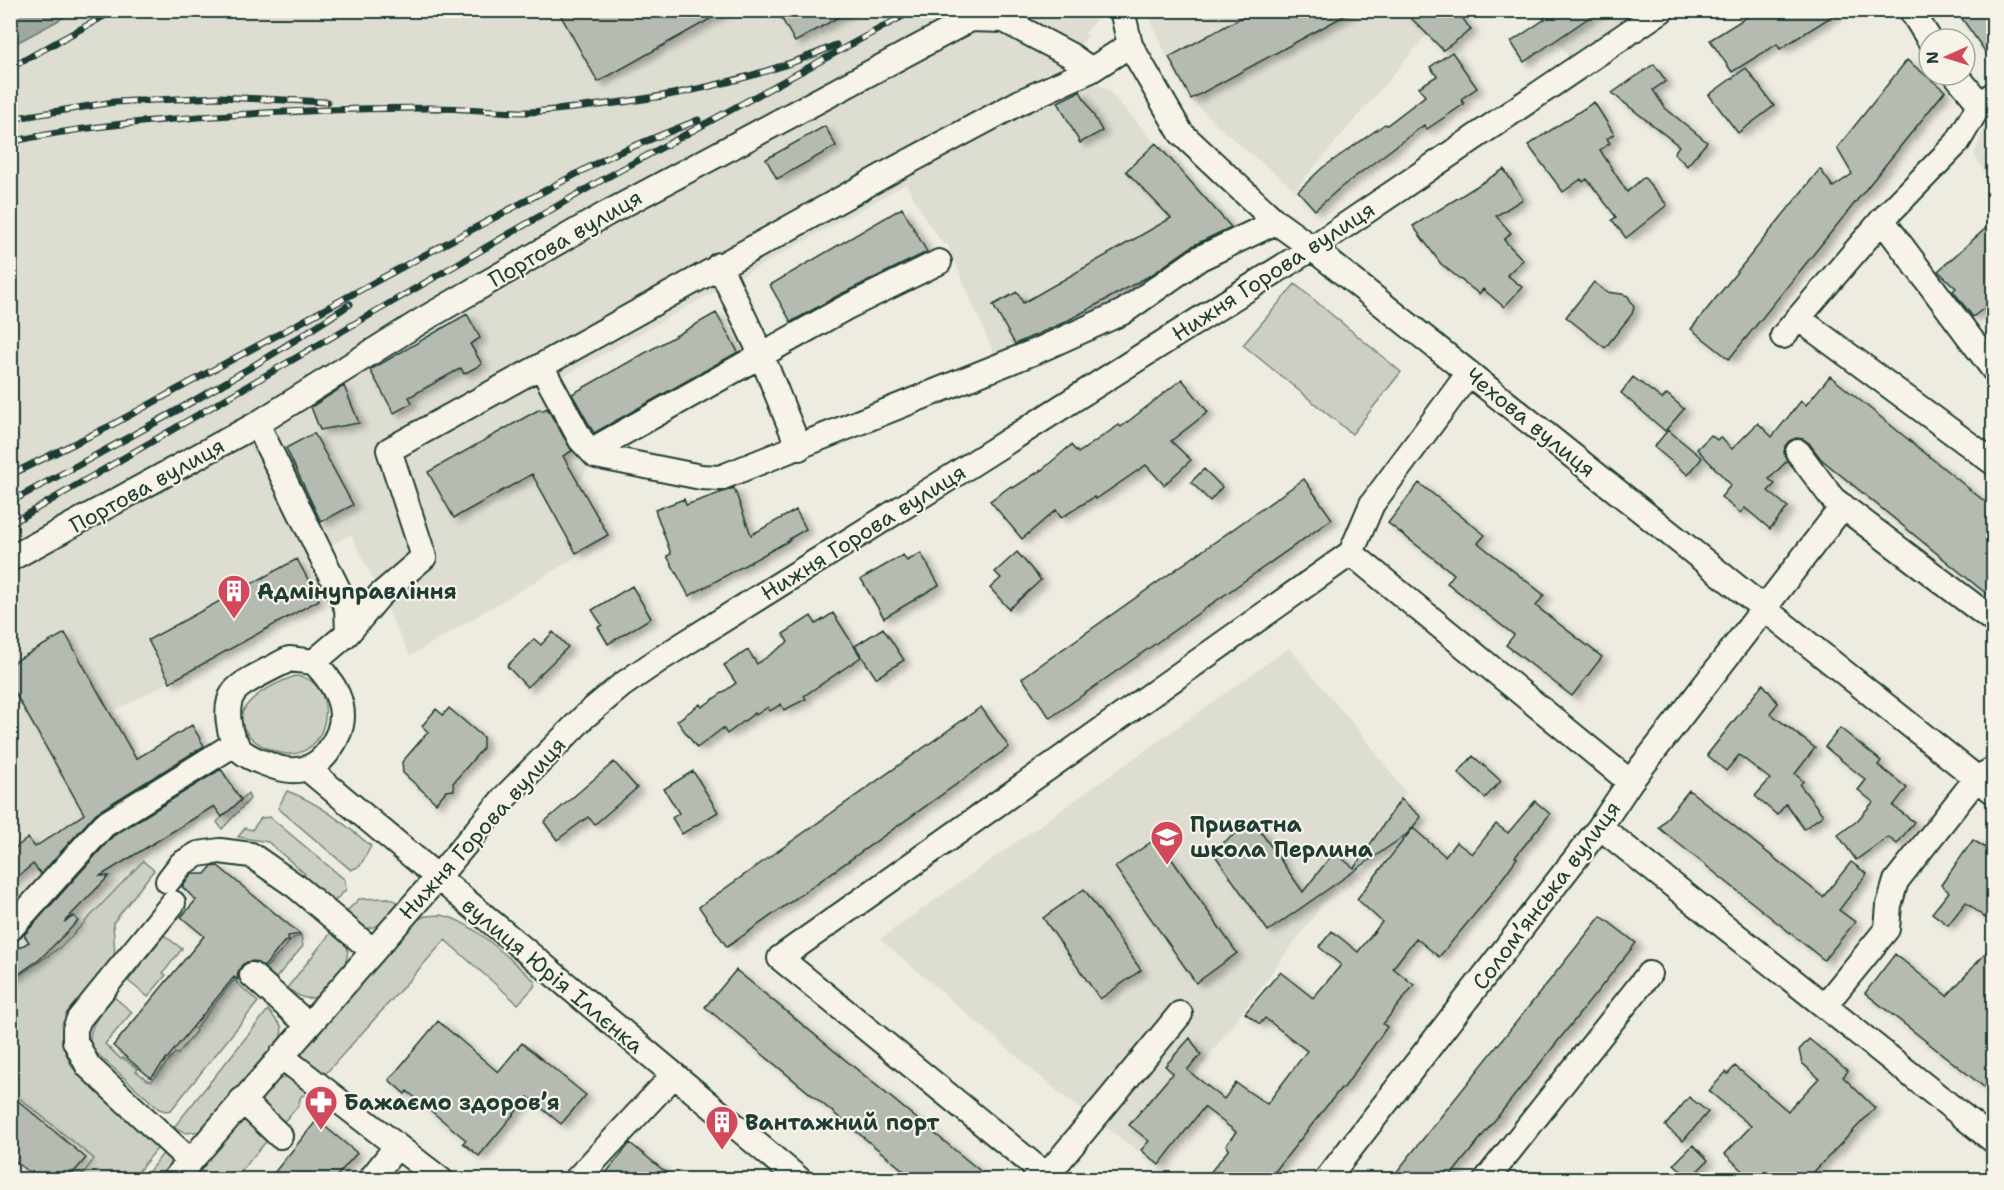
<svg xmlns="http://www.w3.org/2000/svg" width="2004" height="1190" viewBox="0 0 2004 1190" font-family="'Shantell Sans',sans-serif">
<defs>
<filter id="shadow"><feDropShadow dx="6" dy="4" stdDeviation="3" flood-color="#0004"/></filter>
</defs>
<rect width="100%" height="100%" fill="#eeece1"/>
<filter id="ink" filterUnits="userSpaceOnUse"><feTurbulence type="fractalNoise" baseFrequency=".0167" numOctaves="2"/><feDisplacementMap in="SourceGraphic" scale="12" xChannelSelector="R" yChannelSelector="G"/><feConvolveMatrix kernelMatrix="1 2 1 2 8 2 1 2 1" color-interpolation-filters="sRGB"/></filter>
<g filter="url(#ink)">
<path fill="#ddddd2" d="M76 10 1096 11 1099 16 1087 31 1085 34 1088 36 1079 47 1077 45 1092 82 1107 89 1233 230 1018 349 1016 346 994 354 947 244 944 245 926 220 906 184 550 384 544 386 588 466 579 485 610 537 410 656 351 534 302 562 298 558 147 640 168 683 114 711 137 758 192 725 191 753 199 767 206 776 219 767 241 800 217 822 214 817 199 823 153 849 62 945 11 981V46Z
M1147 11H1447L1295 190 1227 134 1191 100 1167 57Z
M1536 11H1625L1637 26 1573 63Z
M1993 111V187L1974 154 1990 114Z
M1289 648 1361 733 1406 793 1138 1151 1057 1091 880 939Z"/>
<path fill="#cccfc4" stroke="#76867c" stroke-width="1.5" d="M1295 284 1401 372 1352 434 1243 345Z
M295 676C345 678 331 777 269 749 256 744 245 734 240 720 244 697 274 684 295 676Z
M287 791C320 803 344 824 371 846L360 866 351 870 278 808Z
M248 793 250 799 222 829 217 822Z
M270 817 345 880 346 890 330 905 300 882 305 874 268 842 238 837 245 828 252 830 261 818Z
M143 861 154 870 113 923 115 956 65 1051 72 1067 142 1131 161 1144 132 1179H79L94 1159 13 1093 11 1096V981L62 946Z
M389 898 398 902C392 914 380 930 364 928 357 927 349 920 342 916L359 899Z
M441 915C472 920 510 960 535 981L534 987 518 1004 445 940 320 1080 301 1059 304 1048 411 923 425 916Z
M333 930C337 934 344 939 346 944 355 961 328 985 318 996 305 1002 297 995 287 988Z
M164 935 182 949 163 973 166 975 148 997 128 981Z
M301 936 303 946 276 978 265 969 293 938Z
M234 980 258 1002 171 1110 166 1111 159 1109 92 1049C84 1028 102 1012 114 997L132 1012 105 1044 121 1059 123 1058 138 1069 136 1071 147 1080 152 1081 175 1053 178 1054 196 1031 195 1029Z
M268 1010 282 1027 281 1036 278 1042 203 1131 186 1133 174 1127Z
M288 1076 293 1077 316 1092 309 1100 304 1095 301 1096 298 1106 280 1126 261 1109V1098L278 1080Z
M242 1120H252L271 1136 234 1179H203L201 1168Z
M166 1150 170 1158V1167L162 1177 142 1180Z"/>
<path fill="#9fa99f" stroke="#6c7e74" stroke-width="1.5" d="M11 10H76V11L11 46Z"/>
<path fill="#b5bbb0" stroke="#1f3d34" stroke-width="1.5" filter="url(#shadow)" d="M571 10H726L598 82 561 16Z
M777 10H851L795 42Z
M1255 10H1355L1191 99 1169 57Z
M1403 10H1457L1471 30 1443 50Z
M1539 10H1600L1524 62 1511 42 1545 19Z
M1758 10H1842L1780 49 1777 44 1732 72 1710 40Z
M1956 10H1994V64Z
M1452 52 1477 88 1461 99 1464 104 1427 129 1424 125 1340 188 1315 210 1298 191 1322 168 1385 124 1387 125 1425 96 1419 87 1437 76 1430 67Z
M1907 60 1945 91 1729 359 1691 329 1820 169 1833 187 1852 174 1837 148Z
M1654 64 1666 81 1653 90 1665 108 1707 142 1687 166 1674 153 1679 146 1612 93Z
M1746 68 1774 106 1738 133 1709 95Z
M1080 91 1102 131 1080 143 1058 102Z
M1594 102 1614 134 1607 139 1610 143 1600 150 1627 192 1644 177 1667 205 1626 238 1612 220 1616 217 1587 179 1583 182 1581 179 1563 192 1528 145Z
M825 126 836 146 777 179 766 159Z
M1156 143 1231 227 1194 245 1151 275 1065 322 1015 344 993 305 1017 292 1023 303 1171 218 1126 171Z
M1504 169 1523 199 1496 216 1511 233 1504 240 1523 260 1507 275 1522 287 1504 307 1483 289 1479 294 1441 264 1413 226Z
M902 208 927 252 839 295 791 322 770 285Z
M1994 221V300L1973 317 1953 291 1956 288 1938 271Z
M1594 282 1606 292 1622 294 1628 296 1634 307 1632 314 1605 348 1566 317Z
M716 313 738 352 594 433 572 394Z
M467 314 480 338 470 344 482 364 464 374 461 368 409 397 412 403 394 413 370 370Z
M1830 376 1994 509V600L1821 459 1809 443 1803 439 1796 438 1789 441 1785 446 1784 453 1787 461 1769 479 1775 484 1768 491 1788 507 1770 529 1745 508 1740 513 1721 497 1731 485 1697 449 1711 435 1717 440 1720 437 1732 449 1758 423 1772 437 1801 401 1806 405Z
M1633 377 1662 399 1667 394 1684 409 1665 431 1621 393Z
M1182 379 1208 412 1171 441 1191 460 1164 485 1146 465 1096 499 1094 497 1061 518 1056 510 1022 539 990 501 1011 486 1013 488 1043 469 1071 445 1078 453 1119 425 1121 427Z
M344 386 359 423 320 430 311 407Z
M547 408 572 451 563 456 608 535 576 553 532 474 454 518 428 472 540 409 542 411Z
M1668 430 1702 458 1688 475 1654 447Z
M314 433 353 505 321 522 286 448Z
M1204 469 1222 487 1210 501 1191 482Z
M1304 479 1332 519 1050 718 1022 678Z
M1419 483 1485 535 1478 543 1544 595 1536 606 1602 657 1572 696 1506 645 1514 635 1447 583 1454 574 1388 523Z
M734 488 751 535 796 510 806 529 789 539 790 540 689 596 667 556 671 554 655 510 684 499 686 505Z
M1017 552 1041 580 1009 609 990 588 1001 578 995 572Z
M921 553 939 585 884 618 861 579 903 555 907 561Z
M297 559 319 600 170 682 148 640Z
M632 586 651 618 608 644 598 627 602 625 592 610Z
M833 613 861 657 804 696 806 699 784 710 781 704 770 711 768 707 756 715 755 713 727 734 723 728 697 748 677 721 700 704 702 707 736 683 724 665 748 650 757 664 788 642 783 634 811 616 816 624Z
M883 628 904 660 876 678 855 646Z
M553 632 568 647 527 687 507 666 534 639 541 645Z
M65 633 136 759 192 725 204 746 96 813 41 874 33 864 10 883V852L28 838 35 847 84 814 10 684V664Z
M1763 684 1778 703 1770 713 1815 748 1795 774 1803 781 1800 785 1823 815 1804 829 1786 804 1777 815 1755 796 1770 779 1739 755 1726 771 1707 755Z
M981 707 1009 747 727 947 699 907Z
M449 708 483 737V748L453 783 454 790 446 791 436 803 403 773 402 762 428 732 422 726 436 709 443 715Z
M1840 728 1881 761 1878 765 1907 788 1893 806 1914 822 1897 844 1888 837 1856 860 1838 835 1857 821 1873 802 1858 790 1866 780 1825 747Z
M1473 756 1501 781 1485 798 1458 773Z
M614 762 637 788 595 824 588 817 557 840 544 822Z
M221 769 241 800 222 817 214 806 100 876H109L64 922 74 916 78 921 40 959 10 980V953L29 942 24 935 113 836Z
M693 771 718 812 682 834 672 818 679 813 664 789Z
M1689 790 1823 897 1851 862 1867 874 1839 910 1855 922 1824 960 1659 828Z
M1401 799 1421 817 1407 834 1268 931 1212 851 1253 821 1303 892 1334 852 1354 868Z
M1535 801 1550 814 1515 857 1517 858 1489 897 1439 957 1416 938 1393 968 1414 985 1383 1024 1387 1027 1343 1089 1341 1088 1269 1179H1205L1229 1149 1226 1145 1236 1132 1204 1107 1159 1165 1141 1150 1149 1141 1129 1125 1173 1073 1165 1066 1190 1038 1201 1055 1187 1070 1224 1099 1236 1083 1267 1104 1307 1051 1265 1018 1260 1024 1245 1013 1280 972 1313 998 1341 965 1319 947 1332 931 1358 952 1382 922 1357 899 1413 828 1445 856 1456 842 1472 854 1496 824 1508 833Z
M1157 838 1237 953 1196 983 1115 867Z
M1973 840 1994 853V907L1985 918 1966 902 1948 925 1932 913 1949 892 1941 885Z
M218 866 300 934 288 936 289 941 284 942 264 967 254 961 247 962 242 965 238 972 237 980 234 977 151 1078 113 1046 204 936 181 917 196 900 182 887 192 874H205L211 867Z
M1084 889 1141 970 1100 999 1043 918Z
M1601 916 1636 943 1448 1179H1391Z
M1994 944V1095L1865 993 1895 954 1947 996Z
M736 970 990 1179H914L705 1007Z
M438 1021 498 1072 522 1043 586 1095 561 1124 528 1097 479 1156 463 1143 466 1140 407 1091 405 1094 389 1080Z
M1809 1039 1848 1071 1843 1077 1875 1108 1807 1179H1752L1725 1154 1751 1126 1709 1091 1726 1072 1728 1074 1735 1066 1788 1111 1819 1078 1802 1063 1799 1050Z
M10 1094 86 1158 68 1179H37L10 1157Z
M1689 1097 1708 1112 1683 1141 1665 1126Z
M317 1120 357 1153 334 1179H269Z
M630 1143 674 1179H601Z
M1693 1145 1708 1160 1690 1179 1674 1164Z"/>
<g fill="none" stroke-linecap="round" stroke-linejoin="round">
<g stroke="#1f3d34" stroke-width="28">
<path id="minor" d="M1122 10 1130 45 1181 133 1276 222 1312 248 1994 792
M1911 10 1929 39
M1091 70 1020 102 895 169 541 366 581 440 596 456 701 477 720 478 1039 350 1123 312 1200 258 1276 222
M1956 75 1980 104 1994 94
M1882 220 1994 370
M719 265 761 354 799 448
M1798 318 1994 463
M1783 336 1882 220 1957 143 1980 104
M257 424 347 608 348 633 314 662
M603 444 845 308 939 262
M1798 452 1833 499 1994 621
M1351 553 1372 504 1469 373
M10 559 257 424 426 318 606 214 971 19 1004 20 1070 55 1091 70 1130 45
M348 633 380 595 424 557 389 450 541 366
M289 659 314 662C332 681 349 705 339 732 325 766 302 779 267 764 258 761 246 756 239 749 228 737 224 705 234 692 242 681 275 667 289 659Z
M308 769 800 1180
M1600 827 1994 1141
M168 881 181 864 198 854 220 851 251 855 297 887 373 951
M173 903 79 1019 75 1029V1041L88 1066 190 1161
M10 929 104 825 236 743
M252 975 307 1024
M1825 1005 1887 929 1889 905 1896 881 1977 778 1994 769
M281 1056 441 1180
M242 1100 280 1136
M1042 1172 780 958 1351 553 1630 782
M174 1180 437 878 504 798 585 716 622 685 660 659 956 474 1312 248 1662 10
M370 1180 397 1146
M576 1180 674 1075
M1035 1180 1042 1172 1053 1168 1180 1014
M1326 1180 1600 827 1630 782 1843 506
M1486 1180 1649 974"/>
</g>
<use href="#minor" stroke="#f7f3e8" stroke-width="24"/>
<g stroke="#1f3d34" stroke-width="7">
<path id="rail" d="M10 68 115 10
M10 119 114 102 219 97 327 102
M10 142C73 128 136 122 199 117 275 112 351 108 426 108 460 107 493 112 526 112 551 111 575 108 599 105 680 96 761 78 836 45
M10 475 108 427 441 246 612 155 698 120
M10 502C126 439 241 378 350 304
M10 524 602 180 914 10"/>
</g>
<use href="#rail" stroke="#f7f3e8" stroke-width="4.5" stroke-dasharray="14" stroke-linecap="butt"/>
</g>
</g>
<defs>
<g id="building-pin" transform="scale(1.725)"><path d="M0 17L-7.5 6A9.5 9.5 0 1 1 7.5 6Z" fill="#d1495b" stroke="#f7f3e8"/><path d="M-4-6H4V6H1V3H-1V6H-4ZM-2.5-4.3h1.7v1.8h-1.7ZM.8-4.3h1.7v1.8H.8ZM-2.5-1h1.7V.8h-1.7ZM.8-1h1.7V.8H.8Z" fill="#fff"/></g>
<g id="school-pin" transform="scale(1.725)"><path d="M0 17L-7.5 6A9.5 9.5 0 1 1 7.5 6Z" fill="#d1495b" stroke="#f7f3e8"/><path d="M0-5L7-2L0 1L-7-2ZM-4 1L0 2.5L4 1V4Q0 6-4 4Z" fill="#fff"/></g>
<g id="pharmacy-pin" transform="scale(1.725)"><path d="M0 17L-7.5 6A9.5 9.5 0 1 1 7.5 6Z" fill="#d1495b" stroke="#f7f3e8"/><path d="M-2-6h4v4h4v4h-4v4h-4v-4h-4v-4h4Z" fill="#fff"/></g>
</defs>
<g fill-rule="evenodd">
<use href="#building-pin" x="234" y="591"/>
<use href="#school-pin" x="1167" y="837"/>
<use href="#pharmacy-pin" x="321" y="1102"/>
<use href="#building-pin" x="722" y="1122"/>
</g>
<g text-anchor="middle" stroke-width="4.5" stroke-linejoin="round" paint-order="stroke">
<g font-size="22" fill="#1f3d34" stroke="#f7f3e8">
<text transform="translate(565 238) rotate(-30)" y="8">Портова вулиця</text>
<text transform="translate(1273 271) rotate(-33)" y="8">Нижня Горова вулиця</text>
<text transform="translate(1531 422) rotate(39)" y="8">Чехова вулиця</text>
<text transform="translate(147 485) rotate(-29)" y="8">Портова вулиця</text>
<text transform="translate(863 532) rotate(-32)" y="8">Нижня Горова вулиця</text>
<text transform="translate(482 828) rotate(-48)" y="8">Нижня Горова вулиця</text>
<text transform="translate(1546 895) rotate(-53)" y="8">Соломʼянська вулиця</text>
<text transform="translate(553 975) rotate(40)" y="8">вулиця Юрія Іллєнка</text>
</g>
<g font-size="22" font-weight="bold" fill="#1f3d34" stroke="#f7f3e8" text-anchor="start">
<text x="257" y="599">Адмінуправління</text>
<text x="1190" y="832">Приватна<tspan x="1190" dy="25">школа Перлина</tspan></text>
<text x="344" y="1110">Бажаємо здоровʼя</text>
<text x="745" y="1130">Вантажний порт</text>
</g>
</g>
<rect width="2004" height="1190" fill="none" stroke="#f7f3e8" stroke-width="36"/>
<rect x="18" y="18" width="1968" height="1154" fill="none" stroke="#1f3d34" stroke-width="2" filter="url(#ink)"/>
<g transform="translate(1947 57) rotate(267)"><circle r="28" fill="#f7f3e8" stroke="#a1aaa0" stroke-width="1.5"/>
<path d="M0-4.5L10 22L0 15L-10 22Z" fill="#d1495b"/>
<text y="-9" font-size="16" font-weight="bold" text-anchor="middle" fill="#1f3d34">N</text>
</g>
</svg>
